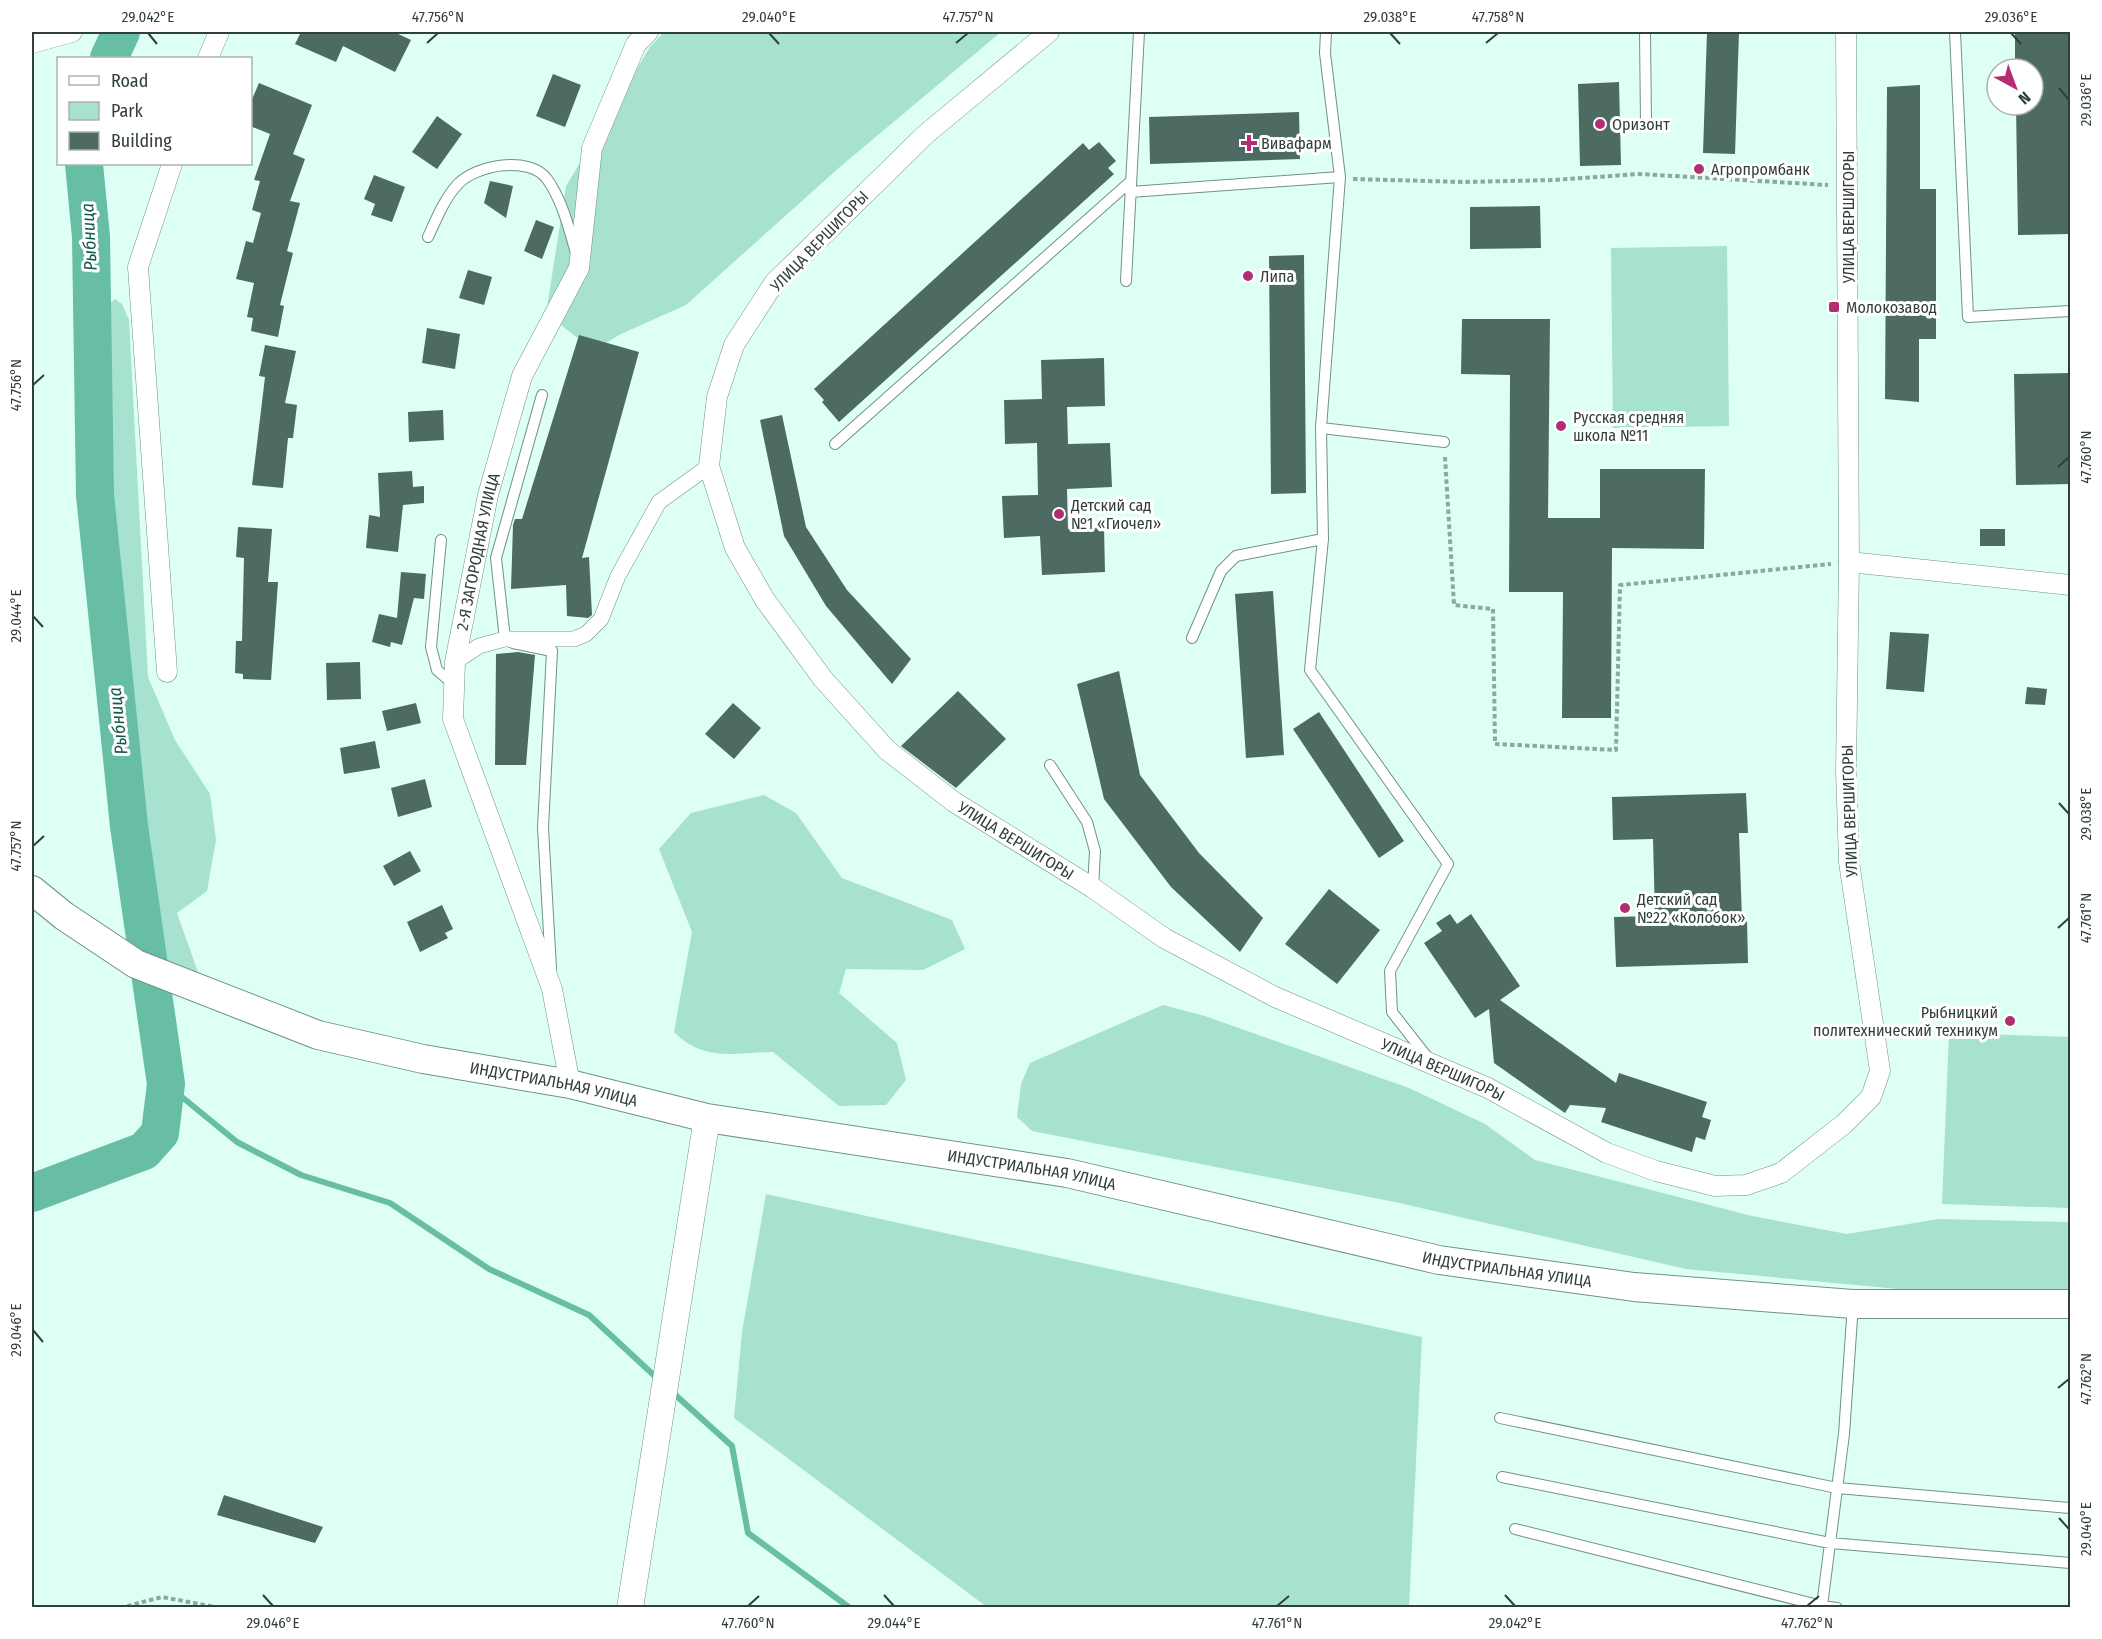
<svg xmlns="http://www.w3.org/2000/svg" width="2102" height="1639" viewBox="0 0 2102 1639" font-family="'Fira Sans Condensed',sans-serif">
<rect width="100%" height="100%" fill="#defff4"/>
<path fill="#a7e1cf" d="M664 32H1001L841 166 686 305 621 334 594 350 546 314 566 186 650 47Z
M1727 246 1729 426 1613 428 1611 248Z
M115 299 122 304 129 320 148 677 175 740 210 794 216 840 207 891 177 913 199 975H167L156 953 144 889 103 481 108 305Z
M764 795 796 813 842 878 952 920 965 949 923 970 846 969 839 993 897 1043 906 1080 886 1105 839 1106 773 1052C734 1053 704 1062 674 1032L692 932 659 849 691 813Z
M1163 1005 1205 1016 1409 1088 1485 1124 1535 1160 1752 1216 1847 1234 1939 1219 2070 1222V1293L1909 1290 1686 1269 1395 1202 1032 1131 1017 1117 1021 1084 1030 1063Z
M1949 1033 2070 1037V1208L1942 1204Z
M766 1194 1422 1337 1409 1607H987L734 1418 742 1332Z"/>
<g fill="none" stroke-linecap="round" stroke-linejoin="round">
<path stroke="#68bda5" stroke-width="6" d="M166 1084 237 1142 301 1175 390 1203 489 1269 589 1315 659 1380
M671 1391 732 1446 748 1533 850 1608"/>
<path stroke="#68bda5" stroke-width="38" d="M109 58 121 32
M32 1193 144 1151 160 1133 166 1084 129 826 95 495 91 237 84 164"/>
</g>
<path fill="#4d6b62" d="M301 32H394L411 40 395 72 343 46 336 62 295 44Z
M1707 32H1739L1735 154 1703 153Z
M2015 32H2070V234L2018 235 2016 105H2033V69H2015Z
M553 74 581 85 565 127 536 116Z
M1619 82 1621 165 1580 166 1578 84Z
M259 83 312 105 293 154 305 159 290 201 300 203 287 251 293 253 280 305 284 306 278 337 251 331 253 318 247 317 254 283 236 279 246 241 253 243 261 213 252 210 260 181 254 180 270 134 250 126V104Z
M1920 85V189H1936V339H1919V402L1885 399 1887 87Z
M1299 112 1300 159 1150 164 1149 117Z
M437 116 462 134 437 169 412 152Z
M1099 142 1116 161 1108 168 1114 174 839 422 822 402 824 400 814 389 1083 143 1089 150Z
M374 175 405 187 392 222 371 215 375 204 364 199Z
M490 181 513 186 506 218 484 203Z
M1540 206 1541 248 1470 249V207Z
M536 220 554 227 542 259 524 251Z
M1304 255 1306 493 1271 494 1269 256Z
M468 270 492 277 484 305 459 298Z
M1462 319H1550L1548 518H1600V469H1705L1704 549 1612 548 1611 718H1562L1563 592H1509L1510 375 1461 374Z
M427 328 460 334 455 369 422 363Z
M579 335 639 352 582 558 589 557 592 615 588 618 567 616 566 585 511 589 513 525 515 519H522Z
M265 345 296 351 285 403 297 405 293 438H288L283 488 252 485 265 377 259 376Z
M1104 358 1105 406 1067 407 1068 444 1110 443 1112 487 1067 489 1068 529 1104 528 1105 572 1042 575 1040 536 1004 538 1002 496 1038 495 1037 443 1005 444 1004 400 1042 399 1041 360Z
M2070 373V484L2016 485 2014 374Z
M443 410 444 440 409 442 408 412Z
M782 415 806 527 847 590 911 659 892 684 826 606 784 536 760 420Z
M412 471 413 487 424 486V503L403 505 398 552 366 548 369 515 380 517 378 473Z
M238 527 272 529 268 582H278L271 680 243 679V674L235 673 236 641H242L244 558 236 557Z
M1980 529H2005V546H1980Z
M401 572 426 574 424 599 414 598 402 645 391 642 390 647 372 642 379 614 397 618Z
M1273 591 1284 755 1246 758 1235 594Z
M1890 632 1929 634 1924 692 1886 689Z
M518 652 535 655 526 765H495L496 654Z
M360 662 361 699 327 700 326 663Z
M1119 671 1140 775 1199 853 1263 918 1240 952 1171 887 1104 799 1077 684Z
M2027 687 2047 689 2045 705 2025 704Z
M958 691 1006 739 956 788 901 746Z
M416 703 421 723 387 731 382 711Z
M733 703 761 728 734 759 705 734Z
M1319 712 1404 841 1379 858 1293 729Z
M375 741 380 768 344 774 340 748Z
M425 779 432 807 398 817 391 788Z
M1746 793 1748 833H1739L1742 920H1747L1748 963 1616 967 1614 917 1655 916 1653 839 1613 840 1612 797Z
M410 851 421 871 394 886 383 866Z
M1329 889 1380 930 1337 984 1285 944Z
M442 905 453 929 445 933 448 938 420 952 407 922Z
M1450 914 1457 924 1471 914 1520 986 1500 1000 1616 1083 1619 1073 1707 1102 1702 1117 1711 1120 1705 1140 1696 1137 1692 1152 1601 1122 1606 1108 1570 1105 1565 1113 1494 1063 1489 1009 1475 1018 1424 943 1442 931 1436 923Z
M224 1495 323 1527 315 1543 217 1515Z"/>
<g fill="none" stroke-linecap="round" stroke-linejoin="round">
<g stroke="#729187" stroke-width="12">
<path id="service" d="M1326 32 1325 53 1340 177 1321 428 1323 539 1310 670 1448 864 1390 971 1392 1012 1428 1058
M1645 32 1646 123
M1955 32 1968 317 2070 311
M1130 192 1340 177
M428 237C436 220 444 199 458 184 476 165 529 155 547 179 562 200 569 228 576 253
M1126 281 1139 32
M542 395 496 558 505 639 513 643 552 651 543 828 551 968
M1321 428 1444 442
M835 444 1131 181
M441 540 431 647 437 670 452 683
M1192 638 1221 571 1236 556 1323 539
M1050 765 1087 822 1095 851 1093 888
M1500 1418 1837 1488 2070 1508
M1502 1477 1830 1543 2070 1563
M1515 1529 1822 1606
M1837 1608 1822 1606 1844 1434 1853 1304"/>
</g>
<g stroke="#729187" stroke-width="16">
<path id="pedestrian" d="M455 662 479 646 505 639H574L586 634 601 619 618 576 659 502 709 466"/>
</g>
<g stroke="#729187" stroke-width="21">
<g id="minor">
<path id="s1" d="M1049 32 926 134 774 283 734 345 717 397 709 466 735 548 765 600 823 679 887 750 954 802 1093 888 1164 938 1275 997 1488 1088 1607 1153 1656 1171 1715 1186 1746 1185 1781 1173 1844 1124 1871 1097 1880 1071 1849 862 1846 771 1849 562 1846 32"/>
<path d="M32 43 72 32"/>
<path d="M208 58 219 32"/>
<path d="M1849 562 2070 585"/>
<path d="M167 672 138 267 172 164"/>
<path id="s2" d="M570 1084 552 989 453 719 455 662 488 495 522 376 579 268 592 148 636 44 648 32"/>
</g>
</g>
<g stroke="#729187" stroke-width="27">
<path id="tertiary" d="M630 1608 707 1118"/>
</g>
<g stroke="#729187" stroke-width="30">
<g id="secondary">
<path id="s3" d="M32 890 64 916 136 964 318 1035 423 1059 570 1084 707 1118 1067 1173 1439 1260 1634 1287 1853 1304H2070"/>
</g>
</g>
<path stroke="#8fa79f" stroke-width="4" stroke-dasharray="4.5 3" stroke-linecap="butt" d="M1353 179 1464 182 1554 180 1639 174 1828 185
M1445 457 1454 605 1493 609 1495 744 1616 750 1620 585 1831 564
M120 1608 162 1597 221 1608"/>
<use href="#service" stroke="#fff" stroke-width="10"/>
<use href="#pedestrian" stroke="#fff" stroke-width="15"/>
<use href="#minor" stroke="#fff" stroke-width="20"/>
<use href="#tertiary" stroke="#fff" stroke-width="26"/>
<use href="#secondary" stroke="#fff" stroke-width="28"/>
</g>
<path fill="none" stroke="#313f3a" stroke-width="2" d="M148 33 157 44M769 33 779 44M1390 33 1400 44M2011 33 2021 44M427 43 438 33M956 43 968 33M1486 43 1498 33M2059 88 2069 100M33 385 44 375M2058 467 2069 457M33 616 43 627M2059 803 2069 814M33 846 44 836M2058 928 2069 918M33 1330 43 1342M2058 1388 2069 1379M2059 1518 2069 1529M263 1595 273 1606M884 1595 894 1606M1505 1595 1515 1606M748 1606 759 1596M1277 1606 1289 1596M1807 1606 1819 1596"/>
<g fill="#b32d72" stroke="#fff" stroke-width="2">
<circle cx="1600" cy="124" r="6"/>
<path d="M1246 134h6v6h6v6h-6v6h-6v-6h-6v-6h6z"/>
<circle cx="1699" cy="169" r="6"/>
<circle cx="1248" cy="276" r="6"/>
<rect x="1828" y="301" width="12" height="12" rx="3"/>
<circle cx="1561" cy="426" r="6"/>
<circle cx="1059" cy="514" r="6"/>
<circle cx="1625" cy="908" r="6"/>
<circle cx="2010" cy="1021" r="6"/>
</g>
<g text-anchor="middle" stroke-width="6" stroke-linejoin="round" paint-order="stroke">
<g font-size="16" fill="#313f3a" stroke="#fff" text-anchor="start">
<text x="1612" y="130">Оризонт</text>
<text x="1261" y="149">Вивафарм</text>
<text x="1711" y="175">Агропромбанк</text>
<text x="1260" y="282">Липа</text>
<text x="1846" y="313">Молокозавод</text>
<text x="1573" y="423">Русская средняя<tspan x="1573" dy="18">школа №11</tspan></text>
<text x="1071" y="511">Детский сад<tspan x="1071" dy="18">№1 «Гиочел»</tspan></text>
<text x="1637" y="905">Детский сад<tspan x="1637" dy="18">№22 «Колобок»</tspan></text>
<text x="1998" y="1018" text-anchor="end">Рыбницкий<tspan x="1998" dy="18">политехнический техникум</tspan></text>
</g>
<g font-size="16" fill="#313f3a" stroke="#fff">
<text transform="translate(1848 217) rotate(-90)" y="6">УЛИЦА ВЕРШИГОРЫ</text>
<text transform="translate(819 241) rotate(-46)" y="6">УЛИЦА ВЕРШИГОРЫ</text>
<text dy="6" stroke="none"><textPath href="#s2" startOffset="554">2-Я ЗАГОРОДНАЯ УЛИЦА</textPath></text>
<text transform="translate(1849 811) rotate(-92)" y="6">УЛИЦА ВЕРШИГОРЫ</text>
<text dy="6" stroke="none"><textPath href="#s1" startOffset="1068">УЛИЦА ВЕРШИГОРЫ</textPath></text>
<text dy="6" stroke="none"><textPath href="#s1" startOffset="1554">УЛИЦА ВЕРШИГОРЫ</textPath></text>
<text dy="6" stroke="none"><textPath href="#s3" startOffset="564">ИНДУСТРИАЛЬНАЯ УЛИЦА</textPath></text>
<text dy="6" stroke="none"><textPath href="#s3" startOffset="1050">ИНДУСТРИАЛЬНАЯ УЛИЦА</textPath></text>
<text dy="6" stroke="none"><textPath href="#s3" startOffset="1536">ИНДУСТРИАЛЬНАЯ УЛИЦА</textPath></text>
</g>
<g font-size="18" font-style="italic" fill="#125949" stroke="#fff">
<text transform="translate(89 237) rotate(-93)" y="6">Рыбница</text>
<text transform="translate(118 721) rotate(-96)" y="6">Рыбница</text>
</g>
</g>
<rect width="2102" height="1639" fill="none" stroke="#ffffff" stroke-width="66"/>
<rect x="57" y="57" width="195" height="108" fill="#ffffff" stroke="#adb2b0" stroke-width="1.5"/>
<rect x="69" y="76" width="30" height="9" fill="#ffffff" stroke="#adb2b0" stroke-width="1.5"/>
<text x="111" y="87" font-size="18" fill="#313f3a">Road</text>
<rect x="69" y="102" width="30" height="18" fill="#a7e1cf" stroke="#adb2b0" stroke-width="1.5"/>
<text x="111" y="117" font-size="18" fill="#313f3a">Park</text>
<rect x="69" y="132" width="30" height="18" fill="#4d6b62" stroke="#adb2b0" stroke-width="1.5"/>
<text x="111" y="147" font-size="18" fill="#313f3a">Building</text>
<g transform="translate(2015 87) rotate(139)"><circle r="28" fill="#ffffff" stroke="#adb2b0" stroke-width="1.5"/>
<path d="M0-4.5L10 22L0 15L-10 22Z" fill="#b32d72"/>
<text y="-9" font-size="16" font-weight="bold" text-anchor="middle" fill="#313f3a">N</text>
</g>
<rect x="33" y="33" width="2036" height="1573" fill="none" stroke="#313f3a" stroke-width="2"/>
<g font-size="15" text-anchor="middle" fill="#313f3a">
<text x="148" y="22">29.042°E</text>
<text x="438" y="22">47.756°N</text>
<text x="769" y="22">29.040°E</text>
<text x="968" y="22">47.757°N</text>
<text x="1390" y="22">29.038°E</text>
<text x="1498" y="22">47.758°N</text>
<text x="2011" y="22">29.036°E</text>
<text transform="translate(2086 100) rotate(-90)" y="5">29.036°E</text>
<text transform="translate(16 385) rotate(-90)" y="5">47.756°N</text>
<text transform="translate(2086 457) rotate(-90)" y="5">47.760°N</text>
<text transform="translate(16 616) rotate(-90)" y="5">29.044°E</text>
<text transform="translate(2086 814) rotate(-90)" y="5">29.038°E</text>
<text transform="translate(16 846) rotate(-90)" y="5">47.757°N</text>
<text transform="translate(2086 918) rotate(-90)" y="5">47.761°N</text>
<text transform="translate(16 1330) rotate(-90)" y="5">29.046°E</text>
<text transform="translate(2086 1379) rotate(-90)" y="5">47.762°N</text>
<text transform="translate(2086 1529) rotate(-90)" y="5">29.040°E</text>
<text x="273" y="1628">29.046°E</text>
<text x="748" y="1628">47.760°N</text>
<text x="894" y="1628">29.044°E</text>
<text x="1277" y="1628">47.761°N</text>
<text x="1515" y="1628">29.042°E</text>
<text x="1807" y="1628">47.762°N</text>
</g>
</svg>
